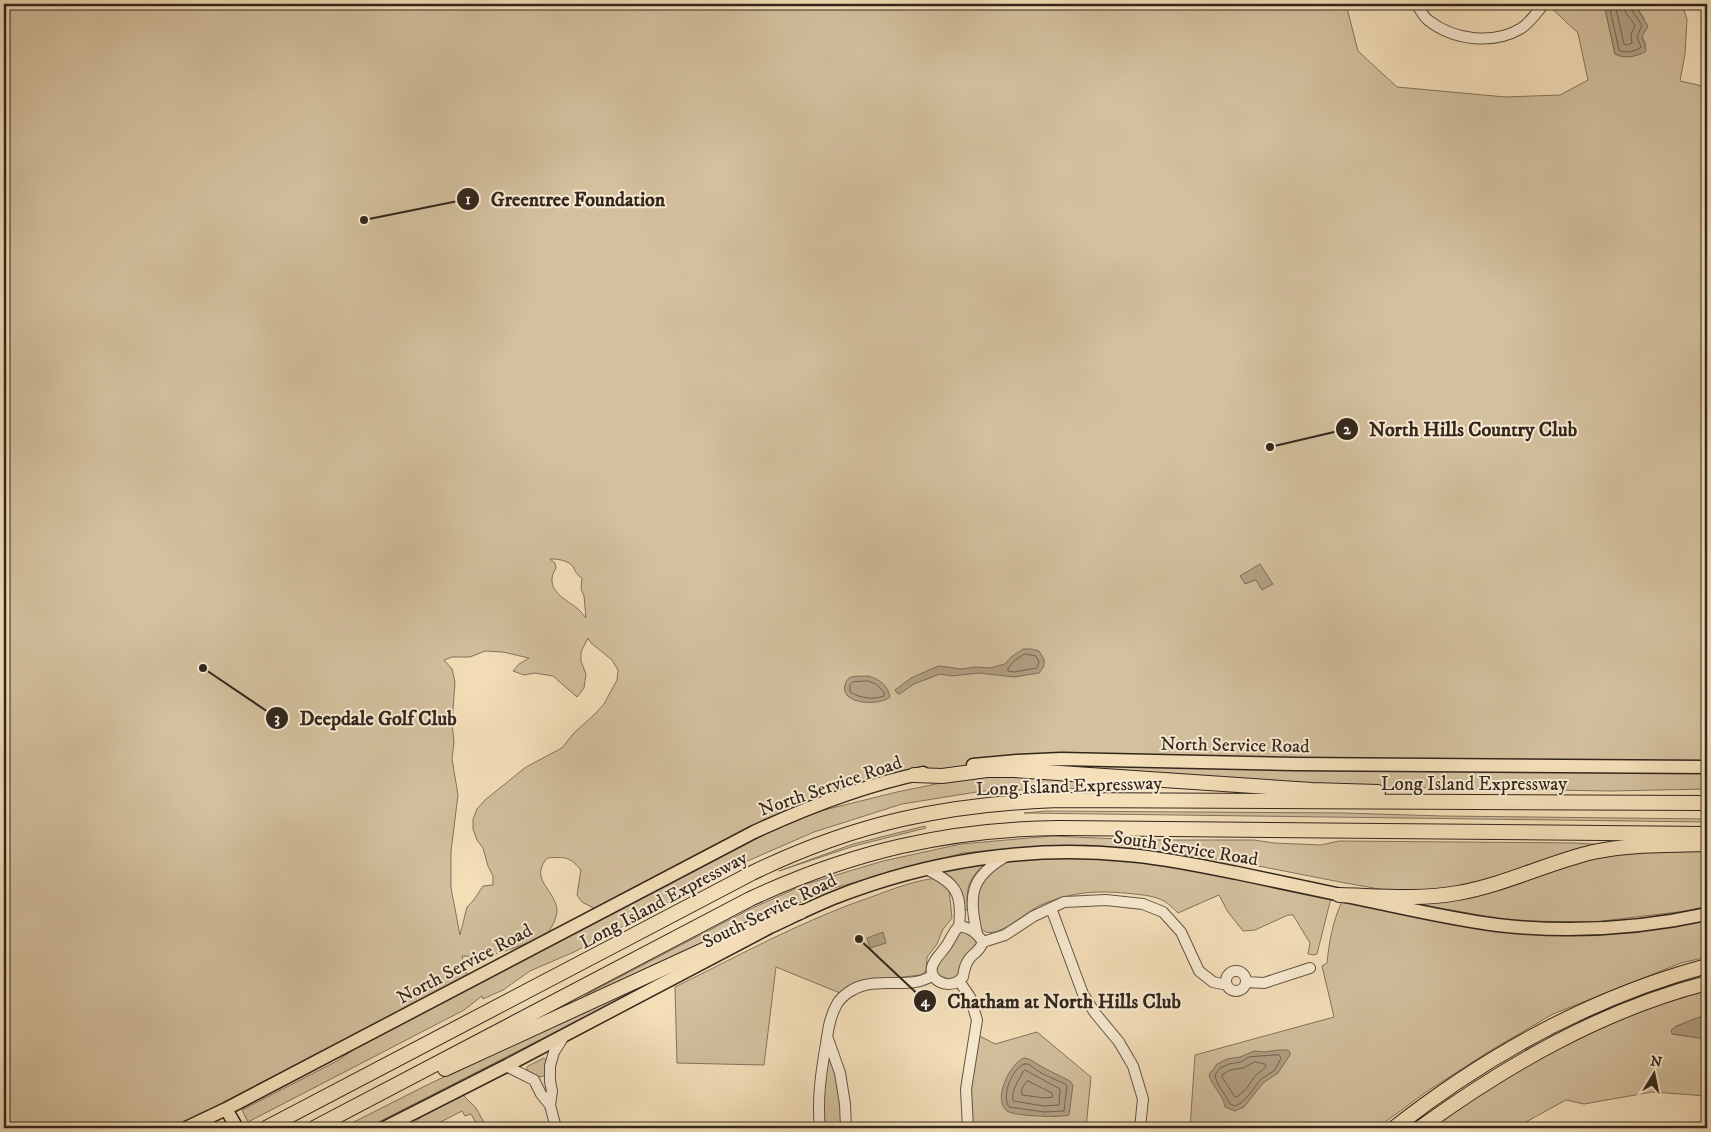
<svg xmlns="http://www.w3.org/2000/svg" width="1711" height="1132" viewBox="0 0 1711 1132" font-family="'IM FELL DW Pica',serif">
<rect width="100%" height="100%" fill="#f4dfb9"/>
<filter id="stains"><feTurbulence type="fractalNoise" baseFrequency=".004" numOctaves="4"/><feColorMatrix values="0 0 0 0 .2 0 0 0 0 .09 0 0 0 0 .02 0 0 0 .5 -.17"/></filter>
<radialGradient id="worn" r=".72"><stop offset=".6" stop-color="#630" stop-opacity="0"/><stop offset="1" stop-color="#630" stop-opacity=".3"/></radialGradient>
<path fill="#d3c09e" stroke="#82735d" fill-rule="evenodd" d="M4 4H1346L1358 51 1397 87 1505 97 1560 95 1588 80 1578 33 1547 4H1604L1615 54C1625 59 1631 56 1641 54L1646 44 1642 37 1644 18 1634 4H1682L1687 19 1685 54 1680 81 1707 87V767L1296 764 973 765 811 808 597 910 582 902 577 895 581 870C569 856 565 857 547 858 529 880 555 889 557 910 557 917 552 929 546 934 537 941 493 956 481 957 475 957 468 956 462 956L469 981 186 1128H4ZM550 559C558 559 569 560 574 568 576 573 577 575 582 578L581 589 584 596 586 618C584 615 581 612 578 609 564 598 543 589 556 568L555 563ZM588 638 591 643 612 660 618 670 617 680 604 704 595 714 574 733 562 748 526 767 485 800 477 809 473 819V829L477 840 483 848 488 866 493 876V885L483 886 473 901 467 907 460 935 451 888V851L458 795 452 759 454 742 452 723 455 682 452 669 444 660 452 657H470L485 651 503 652 529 658 519 664 513 671 524 675 535 673 553 676 577 697 584 688 586 674 581 661V652Z
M1081 765 1707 772V789L1610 791 1367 787 1080 768Z
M985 774 1213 787 1092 788 983 791 902 804 814 832 743 863 574 952 530 971 503 990 483 999 482 996 464 1010 248 1122 242 1110 339 1060 364 1042 750 839 820 811 897 792Z
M1046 811 1344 813 1442 816 1707 819V822L1024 813Z
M925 826 926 828 854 846 779 871 853 844Z
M1052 836 1142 840H1254L1274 843 1321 845 1339 841 1575 843 1607 845 1476 884 1431 890 1396 892 1340 882 1238 862 1171 853 1086 845 1020 848 963 853 834 888 773 914 570 1007 589 993 750 909 806 884 883 861 961 844Z
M1707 849V906L1686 911 1594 922 1512 921 1428 906 1410 900 1624 852Z
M1100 857 1146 861 1331 898 1317 954 1314 955 1308 954 1310 943 1293 915H1288L1255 930 1243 931 1228 912 1219 895 1178 913C1174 909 1169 904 1164 901 1155 896 1144 895 1134 894 1099 890 1074 891 1041 905 1028 910 997 940 984 931 974 925 977 898 977 887L1000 862 1039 858Z
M991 860C972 872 964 887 968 910H964C960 888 958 876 935 869Z
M936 878 949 889 952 918 943 929 937 944 927 957 926 971 921 975 867 981 840 993 776 967 764 1065 677 1063 675 987C740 955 805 919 874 896 895 888 914 881 936 878Z
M1342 902 1537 934 1707 918V957L1681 963 1553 1014 1488 1052 1426 1092 1377 1128H1190L1195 1055 1334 1017 1322 966 1327 963C1329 942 1333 920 1342 902Z
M959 926 983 942 963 977 938 982 935 961Z
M657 977H663L367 1128H342L429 1084Z
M1707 988V1014L1690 1022 1676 1026 1672 1034 1707 1039V1096L1652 1092 1584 1104 1566 1100 1515 1128H1431L1448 1115 1514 1071 1624 1016Z
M1037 1032 1091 1077 1086 1128H968L974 1033 995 1044Z
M827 1037 840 1073 846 1128H820Z
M544 1058 546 1060V1073L544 1076 538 1077 526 1069 528 1066Z
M463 1095 476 1108 487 1128H479L471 1114 465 1116 462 1111 429 1128H412C416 1114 450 1102 463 1095Z"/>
<path fill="#b2a084" stroke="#7f6f5a" d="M1604 4H1634L1648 26 1642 37 1646 50 1645 52C1635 57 1625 59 1615 54Z
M1260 564 1273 584 1262 590 1256 580 1245 584 1240 576Z
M1023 649H1031L1039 651 1044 659V666L1039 673 1014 677 979 673 952 676 940 674 914 684 901 693 898 694 895 690 911 678 936 667 940 666 961 669 976 667 990 668 1005 664 1011 657Z
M868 676C879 679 888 685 890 697 878 707 836 704 846 682 848 679 849 677 852 677 857 675 863 677 868 676Z
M883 932 886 943 870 948 867 938Z
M1707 1014V1039L1672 1034 1671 1030C1680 1023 1696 1019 1707 1014Z
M1279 1050H1288L1290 1052V1055L1278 1073 1263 1083 1244 1107 1235 1111 1225 1107C1223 1094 1212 1087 1209 1075L1217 1064 1227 1059 1240 1057 1254 1051 1264 1052Z
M1024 1058 1029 1059 1044 1068 1070 1081 1073 1085 1069 1115C1059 1118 1014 1116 1007 1111 992 1100 1010 1063 1024 1058Z"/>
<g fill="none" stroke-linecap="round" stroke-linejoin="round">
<path stroke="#726350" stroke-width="1" d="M1609 4 1619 50C1625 54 1637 51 1641 47L1637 37 1642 25 1632 11 1630 4
M1615 4 1624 44 1627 45 1632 43 1631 35 1635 25 1626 13 1623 4
M1025 654 1036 656 1039 662 1037 668 1014 672 1008 671V668L1014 661Z
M868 681 876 684 884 692V696C873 700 860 698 850 692V685L853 682Z
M1279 1055 1281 1058 1275 1070 1260 1080 1250 1094 1241 1103 1235 1106 1230 1104C1226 1094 1216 1085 1215 1075L1220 1068 1229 1064 1241 1062 1249 1057Z
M1255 1062 1265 1064 1266 1067 1256 1075 1246 1089 1237 1097H1235L1222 1077V1075L1230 1070 1243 1068Z
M1024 1064H1028L1041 1073 1067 1085 1064 1111 1044 1112 1009 1107C1001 1095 1012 1069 1024 1064Z
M1025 1070 1060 1089 1059 1105 1044 1106 1013 1101C1011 1091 1018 1081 1023 1072Z
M1028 1081 1052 1093 1053 1097 1045 1098 1022 1095C1020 1091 1024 1083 1028 1081Z"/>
<g stroke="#625443" stroke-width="12">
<path id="minor" d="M1416 4C1420 9 1423 16 1428 20 1453 40 1492 45 1520 29 1529 24 1537 12 1544 4
M926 869C955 883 963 892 959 926
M1051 908 1083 994 1095 1013 1119 1042 1133 1066 1143 1099 1140 1128
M959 926C971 928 976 932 983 942 979 952 976 951 970 958 965 964 964 970 963 977 961 979 959 981 957 982 946 988 929 980 932 967 934 958 944 951 948 943 952 937 953 932 959 926Z
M977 934C969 896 969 878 1005 857
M983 942 1005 935 1034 916 1064 902 1106 900 1143 904 1163 912 1181 932 1199 971 1213 982 1227 985
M1226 981a10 10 0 1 1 20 0a10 10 0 1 1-20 0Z
M959 981 970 997 977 1020 966 1089 968 1128
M1246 982 1264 983 1310 968
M828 1039 840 1073 845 1104 846 1128
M506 1066 534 1080 541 1094 550 1105
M556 1128 550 1105 552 1091 550 1081V1066L554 1052 564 1036
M820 1128C817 1100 821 1072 826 1044 828 1030 830 1016 837 1004 842 995 855 987 865 985 887 979 913 989 933 975"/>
</g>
<g stroke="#32261c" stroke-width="15">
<path id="major" d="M973 765 1017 761 1061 759 1296 764 1707 767
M226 1109 237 1128
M186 1128 226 1109 754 832C808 807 865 785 923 773
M384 1128 506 1066 770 927C792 917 813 906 836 897 928 861 1029 845 1128 855 1165 858 1201 866 1237 873 1284 883 1331 893 1379 903 1418 911 1457 920 1497 925 1567 933 1638 929 1707 914"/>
</g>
<g stroke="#32261c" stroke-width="16">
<path id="highway" d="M914 775 942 776 987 770H1014L1312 790 1378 792
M1339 895C1379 896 1419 900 1458 893 1504 885 1547 863 1593 852 1630 844 1669 845 1707 844
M445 1069 762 923 800 912
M266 1128 752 873C855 823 945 804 1059 800L1707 803
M314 1128 750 899C851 852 947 829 1060 828L1707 834
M1394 1128C1487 1055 1592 997 1707 966
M1420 1128C1507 1065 1602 1010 1707 983"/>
</g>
<use href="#minor" stroke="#f8ead2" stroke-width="10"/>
<use href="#major" stroke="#f4dfb9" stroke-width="12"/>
<use href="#highway" stroke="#f4dfb9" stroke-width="14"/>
</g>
<g text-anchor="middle" stroke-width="4" stroke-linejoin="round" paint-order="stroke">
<g font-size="19" fill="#32261c" stroke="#f8ead2">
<text transform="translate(1235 744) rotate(1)" y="7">North Service Road</text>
<text x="1474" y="790">Long Island Expressway</text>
<text transform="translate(830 785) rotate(-19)" y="7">North Service Road</text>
<text transform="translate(1069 785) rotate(-2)" y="7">Long Island Expressway</text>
<text transform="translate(1186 847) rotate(9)" y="7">South Service Road</text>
<text transform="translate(663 899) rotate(-28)" y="7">Long Island Expressway</text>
<text transform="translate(769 910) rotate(-26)" y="7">South Service Road</text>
<text transform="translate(464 963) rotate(-28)" y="7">North Service Road</text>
</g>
</g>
<path fill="none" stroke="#32261c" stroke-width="2" d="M364 220L468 199M1270 447L1347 429M203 668L277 718M859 939L925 1001"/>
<g fill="#32261c" stroke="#f8ead2" stroke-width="2">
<circle cx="364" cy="220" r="5"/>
<circle cx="1270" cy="447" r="5"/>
<circle cx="203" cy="668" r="5"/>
<circle cx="859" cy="939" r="5"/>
<circle cx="468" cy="199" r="12"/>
<circle cx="1347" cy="429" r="12"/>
<circle cx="277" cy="718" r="12"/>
<circle cx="925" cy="1001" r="12"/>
</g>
<g font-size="15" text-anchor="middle" font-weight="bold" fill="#fff">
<text x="468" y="204">1</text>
<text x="1347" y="434">2</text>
<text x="277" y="723">3</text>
<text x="925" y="1006">4</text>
</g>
<g font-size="20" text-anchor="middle" font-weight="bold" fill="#32261c" stroke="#f8ead2" stroke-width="4" stroke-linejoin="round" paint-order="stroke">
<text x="578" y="206">Greentree Foundation</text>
<text x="1473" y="436">North Hills Country Club</text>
<text x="378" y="725">Deepdale Golf Club</text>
<text x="1064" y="1008">Chatham at North Hills Club</text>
</g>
<rect width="1711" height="1132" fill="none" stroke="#f4dfb9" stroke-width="20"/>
<rect x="5" y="5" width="1701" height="1122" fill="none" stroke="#32261c" stroke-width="2.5"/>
<rect x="10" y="10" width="1691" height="1112" fill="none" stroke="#32261c"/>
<g transform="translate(1654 1074) rotate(10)" stroke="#f8ead2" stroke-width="4" paint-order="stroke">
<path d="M0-4L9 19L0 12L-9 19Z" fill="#32261c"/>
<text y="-8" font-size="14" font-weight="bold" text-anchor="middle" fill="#32261c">N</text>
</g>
<rect width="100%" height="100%" filter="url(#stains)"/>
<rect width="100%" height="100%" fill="url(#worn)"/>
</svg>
